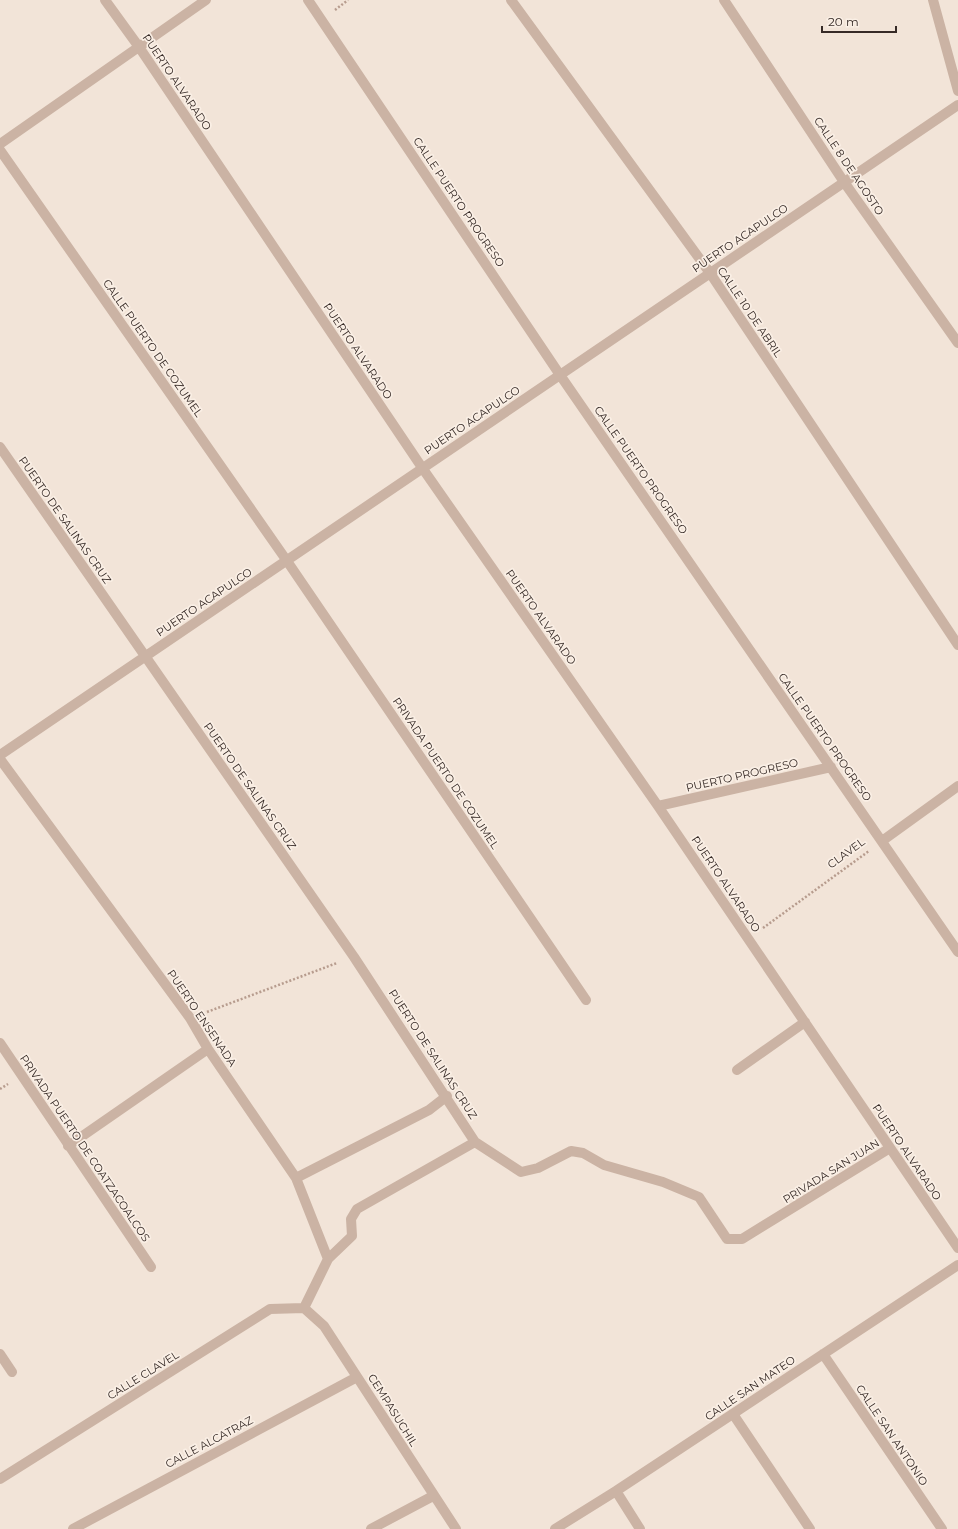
<svg xmlns="http://www.w3.org/2000/svg" width="958" height="1529" viewBox="0 0 958 1529" font-family="Montserrat,sans-serif">
<rect width="100%" height="100%" fill="#f2e4d8"/>
<g fill="none" stroke-linecap="round" stroke-linejoin="round">
<path stroke="#b79c8e" stroke-width="2.5" stroke-dasharray="2 2" stroke-linecap="butt" d="M335 10 348 0
M763 928 869 851
M207 1012 337 963
M0 1089 8 1084"/>
<path stroke="#cbb3a4" stroke-width="10" d="M105 0 139 47 423 469 658 806 958 1248
M308 0 560 375 958 952
M511 0 710 273 958 645
M724 0 844 182 958 343
M933 0 958 91
M0 144 206 0
M0 150 287 561 586 1000
M0 447 354 957 475 1142 521 1172 538 1168 571 1151 583 1153 604 1165 663 1182 699 1197 727 1239H742L890 1148
M0 755 958 105
M0 759 190 1018 208 1049 296 1178 328 1259 304 1308
M658 806 831 767
M882 841 958 786
M0 1043 151 1267
M737 1070 805 1022
M68 1146 208 1049
M296 1178 429 1110 447 1096
M328 1259 352 1236 351 1219 357 1209 475 1142
M304 1308 324 1326 456 1529
M0 1354 12 1372
M823 1354 942 1529
M733 1414 810 1529
M0 1479 270 1309 304 1308
M616 1491 640 1529
M73 1529 357 1377
M371 1529 433 1496
M555 1529 616 1491 958 1265"/>
</g>
<g text-anchor="middle" stroke-width="3.5" stroke-linejoin="round" paint-order="stroke">
<g font-size="11" fill="#362a26" stroke="#faefe5">
<text transform="translate(177 82) rotate(56)" y="4">PUERTO ALVARADO</text>
<text transform="translate(849 166) rotate(56)" y="4">CALLE 8 DE AGOSTO</text>
<text transform="translate(459 202) rotate(56)" y="4">CALLE PUERTO PROGRESO</text>
<text transform="translate(740 238) rotate(-34)" y="4">PUERTO ACAPULCO</text>
<text transform="translate(750 312) rotate(56)" y="4">CALLE 10 DE ABRIL</text>
<text transform="translate(153 348) rotate(55)" y="4">CALLE PUERTO DE COZUMEL</text>
<text transform="translate(358 351) rotate(56)" y="4">PUERTO ALVARADO</text>
<text transform="translate(472 420) rotate(-34)" y="4">PUERTO ACAPULCO</text>
<text transform="translate(641 470) rotate(55)" y="4">CALLE PUERTO PROGRESO</text>
<text transform="translate(65 520) rotate(55)" y="4">PUERTO DE SALINAS CRUZ</text>
<text transform="translate(204 602) rotate(-34)" y="4">PUERTO ACAPULCO</text>
<text transform="translate(541 617) rotate(55)" y="4">PUERTO ALVARADO</text>
<text transform="translate(825 737) rotate(55)" y="4">CALLE PUERTO PROGRESO</text>
<text transform="translate(446 773) rotate(56)" y="4">PRIVADA PUERTO DE COZUMEL</text>
<text transform="translate(742 775) rotate(-13)" y="4">PUERTO PROGRESO</text>
<text transform="translate(250 786) rotate(55)" y="4">PUERTO DE SALINAS CRUZ</text>
<text transform="translate(846 853) rotate(-36)" y="4">CLAVEL</text>
<text transform="translate(726 884) rotate(56)" y="4">PUERTO ALVARADO</text>
<text transform="translate(202 1018) rotate(56)" y="4">PUERTO ENSENADA</text>
<text transform="translate(433 1054) rotate(57)" y="4">PUERTO DE SALINAS CRUZ</text>
<text transform="translate(85 1148) rotate(56)" y="4">PRIVADA PUERTO DE COATZACOALCOS</text>
<text transform="translate(907 1152) rotate(56)" y="4">PUERTO ALVARADO</text>
<text transform="translate(831 1171) rotate(-32)" y="4">PRIVADA SAN JUAN</text>
<text transform="translate(143 1375) rotate(-32)" y="4">CALLE CLAVEL</text>
<text transform="translate(750 1388) rotate(-34)" y="4">CALLE SAN MATEO</text>
<text transform="translate(393 1410) rotate(58)" y="4">CEMPASUCHIL</text>
<text transform="translate(892 1435) rotate(56)" y="4">CALLE SAN ANTONIO</text>
<text transform="translate(209 1442) rotate(-28)" y="4">CALLE ALCATRAZ</text>
</g>
</g>
<path d="M822 26v6h74v-6" fill="none" stroke="#362a26" stroke-width="2"/>
<text x="828" y="26" font-size="12" fill="#362a26" stroke="#faefe5" stroke-width="3" paint-order="stroke">20 m</text>
</svg>
